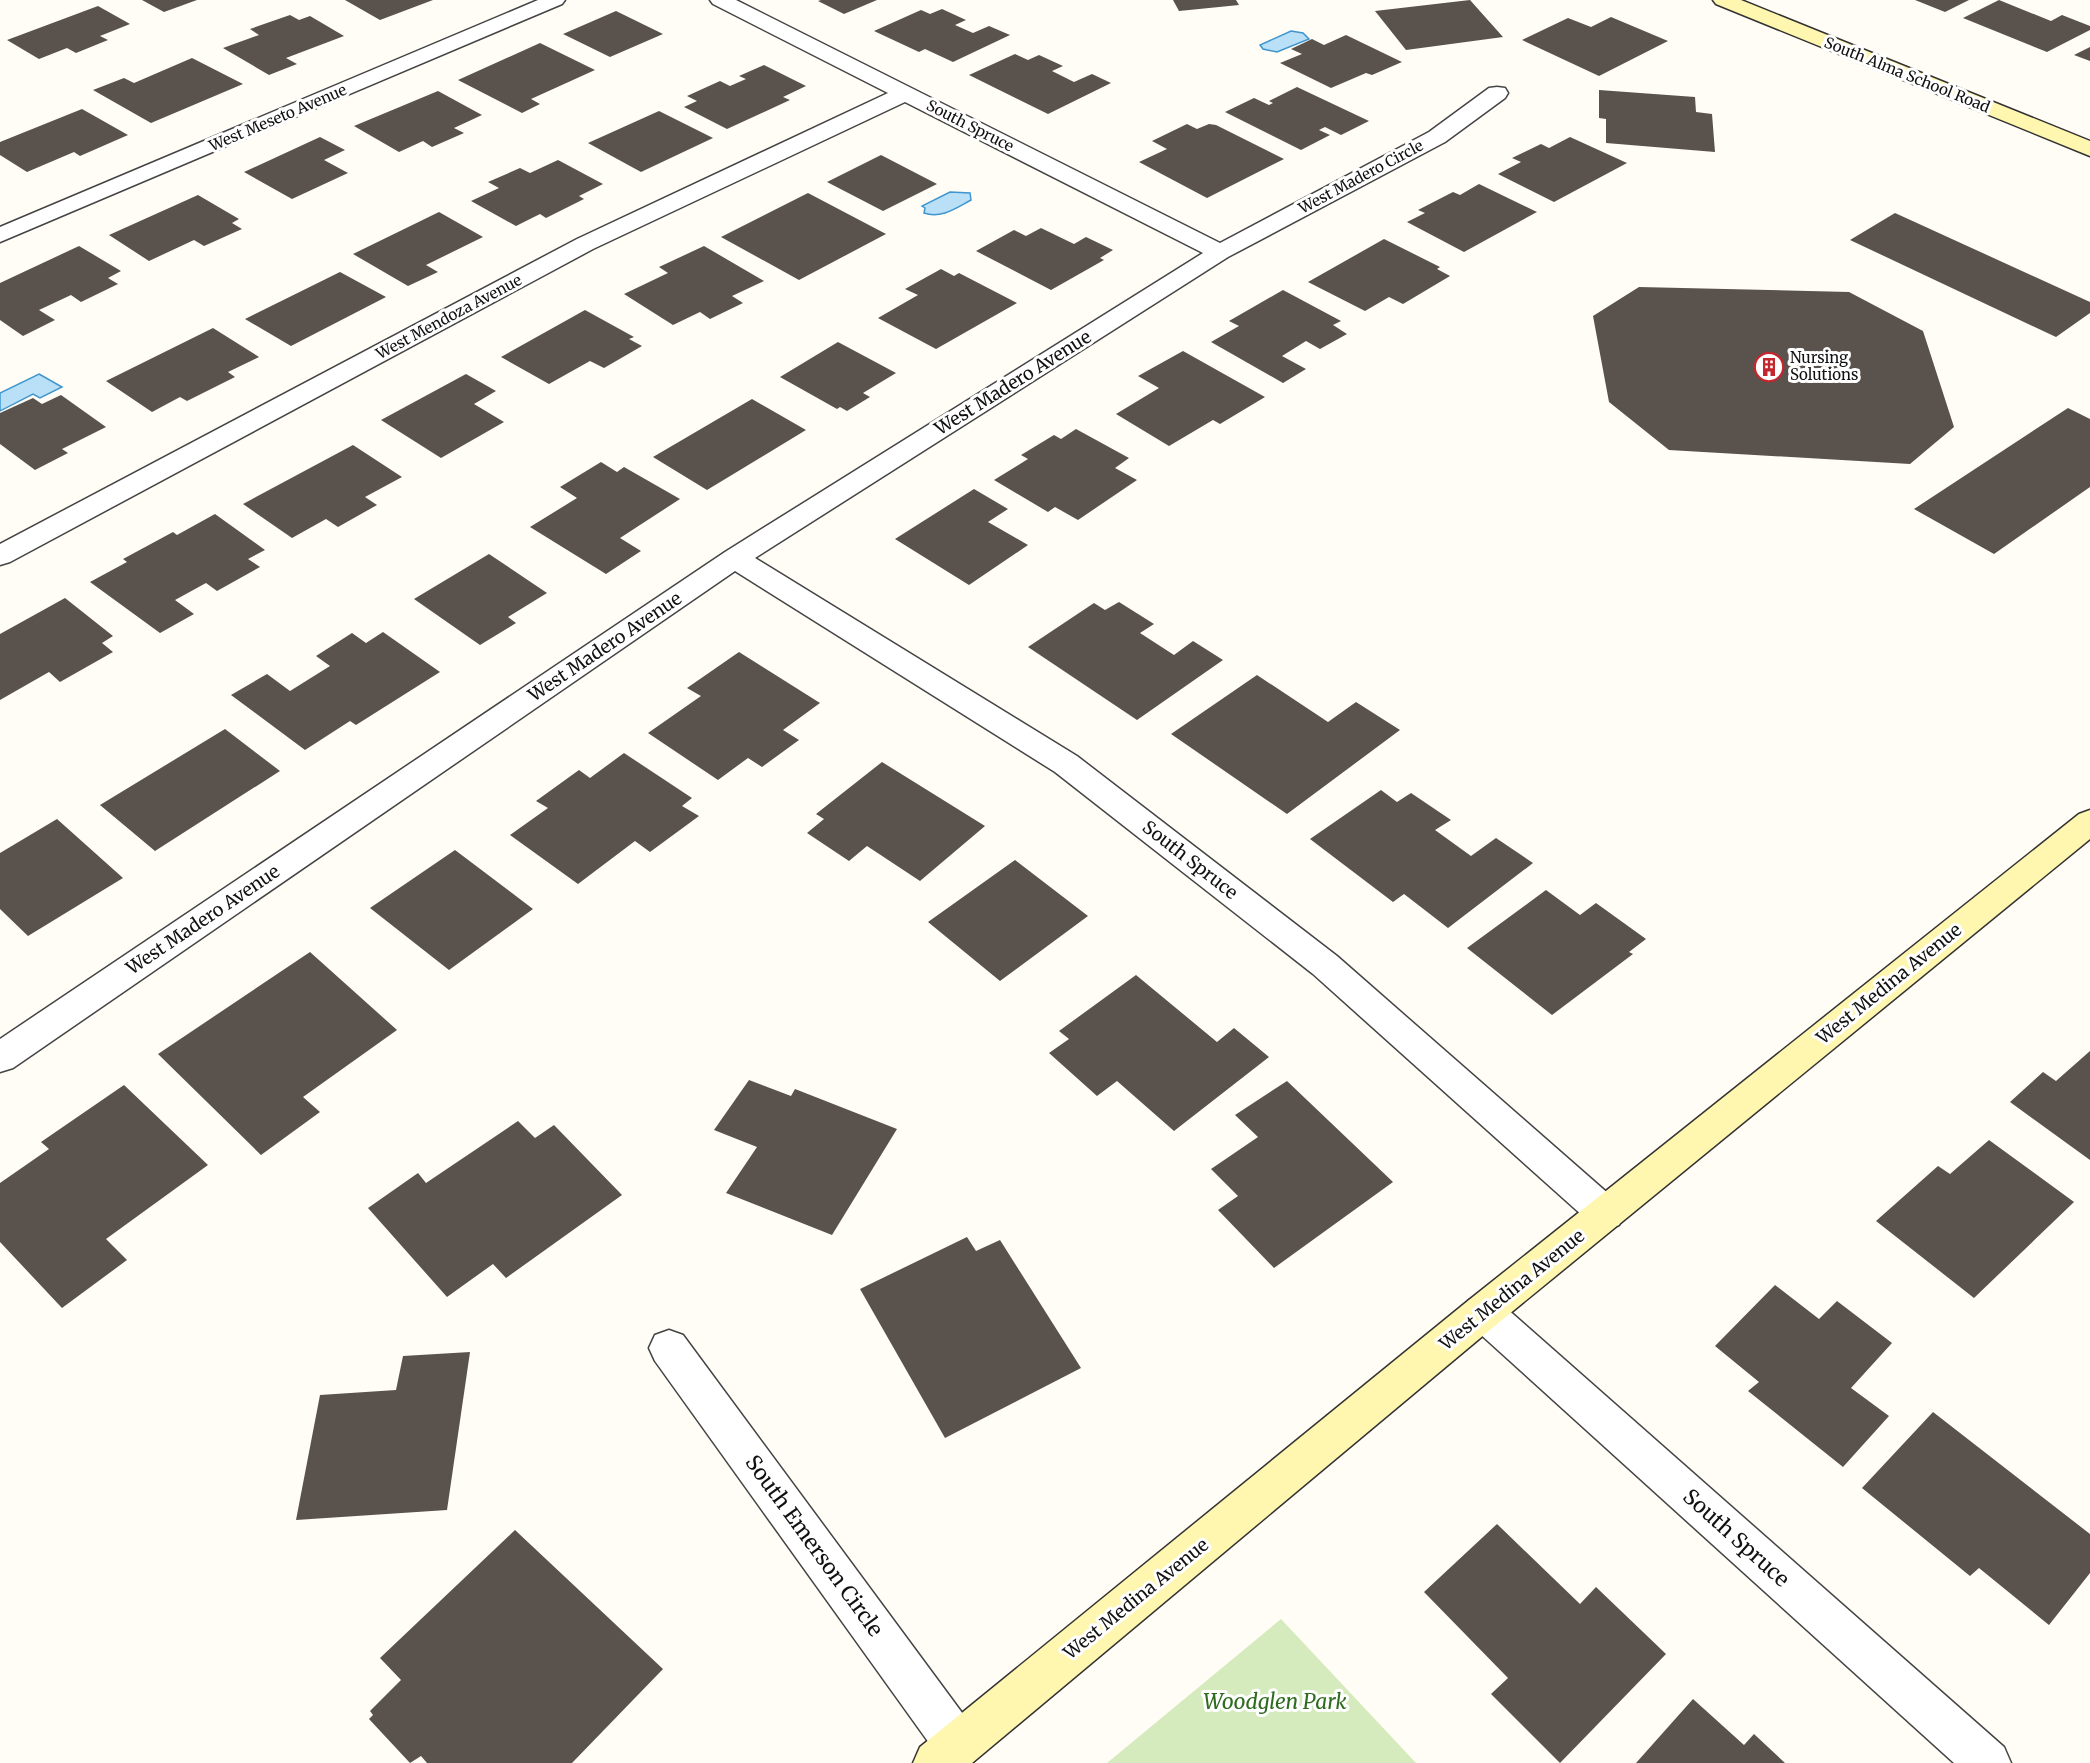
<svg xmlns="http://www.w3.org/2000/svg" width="2090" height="1763" viewBox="0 0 2090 1763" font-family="Merriweather,serif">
<rect width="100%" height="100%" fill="#fffdf5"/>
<path fill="#d5ebbd" d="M1281 1619 1416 1763H1107Z"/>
<path fill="#b9e0f7" stroke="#3f96cf" stroke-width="1.5" d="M1291 31 1303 33 1309 39 1277 52 1263 49 1260 45Z
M950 192 970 193 971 200C956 208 941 219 924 213L925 208 922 206Z
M39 374 62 387 40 398 33 394 0 411V393Z"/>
<path fill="#5a524d" d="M142 0H197L164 12Z
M345 0H433L380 20Z
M821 0H877L844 14 818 1Z
M1173 0H1236L1239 5 1179 11Z
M1470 0 1503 37 1406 50 1375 11Z
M1915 0H1969L1945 12Z
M1999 0 2051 21 2062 15 2090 26V30L2047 52 1963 18Z
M98 6 130 24 100 36 108 40 76 53 67 48 39 59 7 40Z
M942 9 966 20 955 25 973 33 989 26 1010 35 953 62 925 49 919 52 874 31 921 10 930 14Z
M616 11 663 34 610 57 563 34Z
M290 15 299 20 310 16 344 36 286 58 297 64 269 75 223 48 259 35 250 29Z
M1611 17 1668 41 1599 76 1522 40 1568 18 1591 27Z
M1346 35 1402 62 1372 75 1366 73 1331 88 1280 63 1302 54 1291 49 1312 39 1324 45Z
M540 43 595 70 531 99 540 104 522 113 458 80Z
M2090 47V61L2074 55Z
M1015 54 1028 60 1039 55 1063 66 1052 71 1074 82 1092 74 1111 83 1048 114 969 75Z
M192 58 243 84 151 123 93 90 124 78 134 83Z
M764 65 806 86 783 97 790 100 727 129 684 107 697 101 687 96 720 81 730 86 746 79 739 76Z
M1297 87 1369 121 1341 135 1325 127 1319 130 1330 135 1301 150 1225 112 1254 98 1269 105 1273 103 1269 101Z
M1599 90 1695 97 1696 112 1712 114 1715 152 1606 143V119L1599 118Z
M438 91 482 115 454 128 464 133 432 147 423 141 399 152 354 126Z
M82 109 128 135 80 156 74 152 27 172 0 155V142Z
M659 111 713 138 641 172 588 143Z
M1187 124 1197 129 1209 124 1216 125 1284 159 1207 198 1139 162 1167 149 1152 141Z
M320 137 345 150 324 160 348 173 292 199 244 172Z
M1570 137 1627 163 1554 202 1498 174 1521 162 1512 158 1541 144 1549 148Z
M881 155 937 184 883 211 827 182Z
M558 160 603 184 579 196 584 199 546 218 540 214 516 226 471 201 499 188 488 182 520 168 530 173Z
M1479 184 1537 212 1464 252 1407 222 1425 213 1418 210 1453 192 1460 195Z
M808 193 886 234 799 280 721 237Z
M198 195 239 219 232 223 242 229 204 246 194 240 149 261 109 235Z
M439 212 483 237 426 265 438 272 408 286 353 254Z
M1895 213 2090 302V313L2056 337 1850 240Z
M1041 228 1074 244 1086 237 1113 250 1100 258 1104 260 1051 290 976 251 1014 230 1026 236Z
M1384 239 1440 267 1437 269 1450 276 1403 304 1389 297 1365 311 1308 282Z
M79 246 121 271 108 278 118 284 81 302 71 295 39 310 55 320 23 336 0 320V283Z
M704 246 764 281 732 296 743 303 710 319 700 312 673 325 624 294 668 273 659 267Z
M941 269 954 276 959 273 1017 303 936 349 878 318 918 295 905 289Z
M340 272 386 297 291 346 245 319Z
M1639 287 1849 292 1923 331 1954 427 1910 464 1669 450 1609 402 1593 316Z
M1283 290 1341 321 1333 325 1347 334 1320 349 1306 341 1282 356 1306 369 1283 383 1211 342 1239 326 1229 321Z
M585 310 634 337 629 339 642 346 604 368 590 361 549 384 501 357Z
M213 328 259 357 228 372 235 377 187 401 180 397 152 412 106 381Z
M838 342 896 373 863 393 870 397 847 411 840 407 837 409 780 377Z
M1183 351 1265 397 1220 424 1213 420 1169 446 1116 414 1159 388 1138 376Z
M466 374 496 391 474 404 504 422 441 458 381 420Z
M61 395 106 427 62 449 68 453 35 470 0 444V413L33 398 42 404Z
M752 399 806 430 707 490 653 457Z
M2068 408 2090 419V487L1994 554 1914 509Z
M1076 429 1129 458 1115 468 1137 480 1078 520 1055 507 1048 512 994 480 1028 459 1021 455 1054 435 1061 439Z
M353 445 402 477 365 497 377 505 338 527 326 519 292 538 243 504Z
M601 462 617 472 624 467 680 499 620 538 641 551 606 574 530 527 577 498 560 487Z
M974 489 1008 509 988 522 1028 545 969 585 895 539Z
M215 514 265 550 248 559 260 567 217 591 206 583 175 600 194 614 160 633 90 582 127 562 123 559 173 532 177 535Z
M489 554 547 593 508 617 516 623 480 645 414 599Z
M65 598 113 636 102 643 113 652 60 682 49 672 0 700V634Z
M1119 602 1154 624 1140 633 1174 655 1193 641 1223 660 1137 720 1028 647 1094 603 1105 610Z
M383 632 440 672 356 725 350 721 305 750 231 695 267 674 290 691 330 666 316 656 352 633 366 643Z
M739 652 820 703 783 730 799 740 762 767 748 758 718 780 648 733 701 696 687 688Z
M1257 675 1328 722 1356 702 1400 730 1287 814 1171 734Z
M225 729 280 771 155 851 100 805Z
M624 753 692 798 682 806 699 816 650 852 635 841 578 884 510 835 548 808 536 801 579 770 590 778Z
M882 762 985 826 920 881 867 846 849 861 807 833 824 819 816 814Z
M1381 790 1397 802 1411 793 1451 820 1435 830 1471 856 1496 838 1533 863 1448 928 1404 894 1393 902 1310 839Z
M57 819 123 878 28 936 0 909V853Z
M455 850 533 909 449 970 370 908Z
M1015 860 1088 916 1000 981 928 922Z
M1546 890 1580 915 1596 903 1646 939 1629 952 1633 954 1552 1015 1467 948Z
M310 952 397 1030 303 1097 320 1112 261 1155 158 1054Z
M1136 975 1217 1042 1234 1028 1269 1057 1174 1131 1117 1081 1097 1096 1049 1053 1069 1039 1059 1031Z
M2090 1051V1160L2010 1102 2043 1072 2056 1081Z
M749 1080 791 1096 795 1089 897 1129 832 1235 726 1193 757 1147 714 1130Z
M1287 1081 1393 1182 1274 1268 1218 1210 1238 1196 1211 1169 1258 1137 1235 1115Z
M124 1085 208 1165 106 1239 127 1260 62 1308 0 1242V1183L49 1149 41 1142Z
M518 1121 535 1138 554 1125 622 1195 506 1278 493 1264 447 1297 368 1208 418 1173 426 1183Z
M1989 1140 2074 1202 1974 1298 1876 1221 1938 1166 1950 1174Z
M967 1237 976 1251 1000 1240 1081 1368 945 1438 860 1289Z
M1775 1285 1819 1319 1837 1301 1892 1343 1851 1388 1889 1416 1843 1467 1748 1391 1759 1382 1715 1346Z
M470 1352 447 1510 296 1520 320 1395 396 1390 403 1356Z
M1933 1412 2090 1534V1573L2049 1625 1979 1568 1970 1576 1862 1488Z
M1497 1524 1580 1604 1596 1587 1666 1654 1560 1763 1491 1694 1508 1678 1424 1592Z
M515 1530 663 1669 572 1763H427L421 1756 410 1763 369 1719 373 1715 370 1711 401 1680 380 1658Z
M1693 1699 1744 1745 1754 1734 1785 1763H1636Z"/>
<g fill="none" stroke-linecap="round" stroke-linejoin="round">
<g stroke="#444" stroke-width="3">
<path id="street" d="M538 0H565L562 4 0 242V227Z
M710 0H736L1220 243 1429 132 1489 88 1497 87 1505 88 1508 93 1505 98 1445 142 1228 257 755 558 1077 756 1337 956 1619 1203 1625 1214 1619 1225 1606 1230 1593 1225 1313 974 1055 772 735 571 13 1068 0 1072V1039L725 552 1203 253 905 102 593 249 10 562 0 565V544L577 239 888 93 713 4Z
M1483 1295 1497 1300 2004 1747 2011 1763H1954L1469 1324 1463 1312 1469 1300Z
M669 1330 683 1335 974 1729 981 1745 974 1761 970 1763 942 1761 655 1361 649 1348 655 1335Z"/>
</g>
<g stroke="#333" stroke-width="3">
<path id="secondary" d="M1713 0H1741L2090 141V156L1716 4Z
M2090 810V839L1497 1324 972 1763H913L920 1747 1469 1300 2079 814Z"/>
</g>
<use href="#street" fill="#fff" fill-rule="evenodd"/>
<use href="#secondary" fill="#fff6b0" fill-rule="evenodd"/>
</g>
<defs>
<g id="building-ring" transform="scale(1.5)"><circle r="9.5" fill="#fff" stroke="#c4262e" stroke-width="1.5"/><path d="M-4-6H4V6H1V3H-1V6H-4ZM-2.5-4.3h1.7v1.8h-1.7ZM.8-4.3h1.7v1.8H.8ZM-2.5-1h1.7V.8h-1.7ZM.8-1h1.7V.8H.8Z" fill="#c4262e"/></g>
</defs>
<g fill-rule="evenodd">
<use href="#building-ring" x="1769" y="367"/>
</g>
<g text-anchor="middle" stroke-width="6" stroke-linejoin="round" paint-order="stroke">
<g font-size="15" fill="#111" stroke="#fff">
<text transform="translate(1907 75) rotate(22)" y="5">South Alma School Road</text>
<text transform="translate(278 118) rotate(-23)" y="5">West Meseto Avenue</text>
<text transform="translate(970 126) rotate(27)" y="5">South Spruce</text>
<text transform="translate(1361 177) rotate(-28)" y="5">West Madero Circle</text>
<text transform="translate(449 317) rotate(-28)" y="5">West Mendoza Avenue</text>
</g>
<g font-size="15" fill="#111" stroke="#fff" text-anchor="start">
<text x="1790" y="363">Nursing<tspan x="1790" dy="17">Solutions</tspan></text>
</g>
<g font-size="18" fill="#111" stroke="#fff">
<text transform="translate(1013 383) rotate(-32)" y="6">West Madero Avenue</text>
<text transform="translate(605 647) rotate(-34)" y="6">West Madero Avenue</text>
<text transform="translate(1190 860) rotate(38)" y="6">South Spruce</text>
<text transform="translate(203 920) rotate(-34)" y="6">West Madero Avenue</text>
<text transform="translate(1889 984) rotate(-39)" y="6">West Medina Avenue</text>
<text transform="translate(1512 1290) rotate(-39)" y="6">West Medina Avenue</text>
<text transform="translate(1136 1599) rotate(-39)" y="6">West Medina Avenue</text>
</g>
<g font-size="21" fill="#111" stroke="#fff">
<text transform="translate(1736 1538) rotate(42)" y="7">South Spruce</text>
<text transform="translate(814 1546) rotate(54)" y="7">South Emerson Circle</text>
</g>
<g font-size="21" font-style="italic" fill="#2f6b1f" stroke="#fff">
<text x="1275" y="1709">Woodglen Park</text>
</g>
</g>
</svg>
